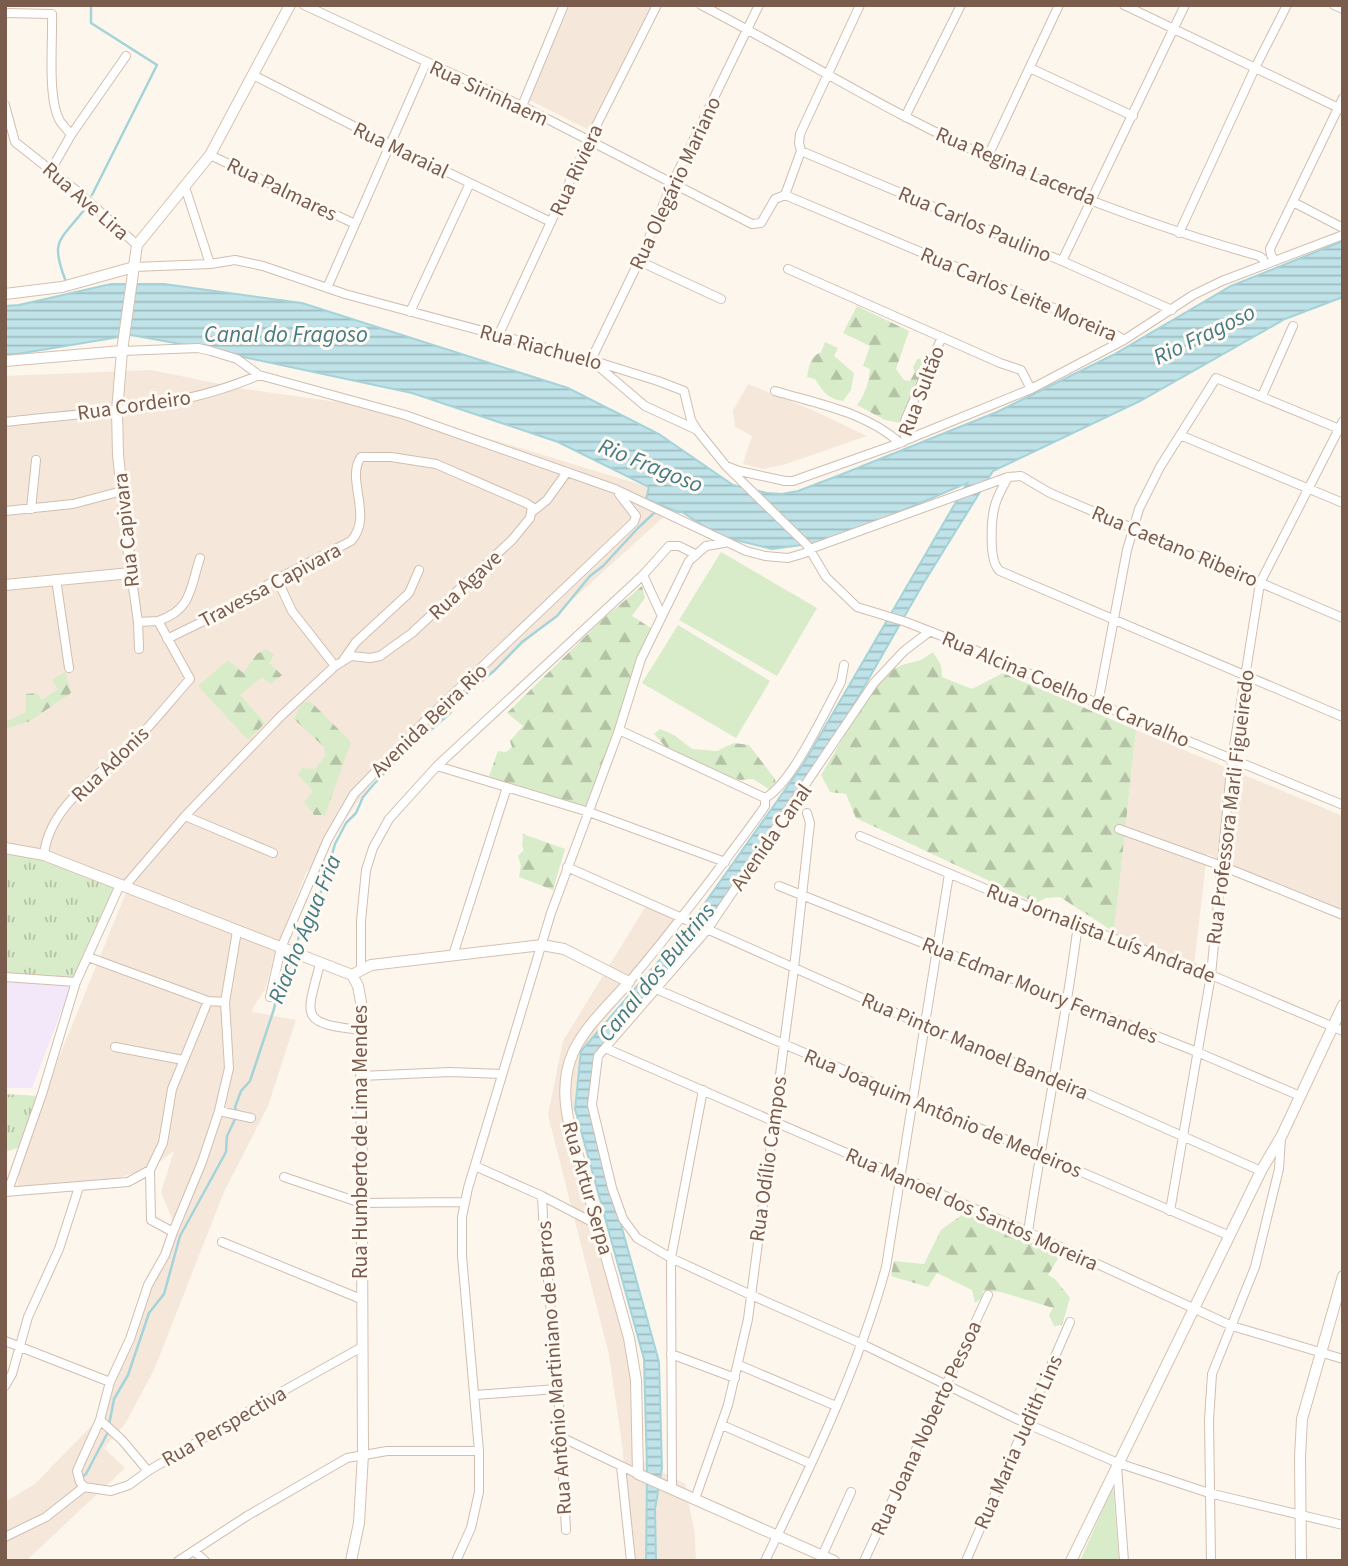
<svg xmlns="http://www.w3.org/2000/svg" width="1348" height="1566" viewBox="0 0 1348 1566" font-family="'Source Sans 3',sans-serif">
<defs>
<pattern id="grass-tufts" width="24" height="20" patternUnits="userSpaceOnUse" patternTransform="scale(1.75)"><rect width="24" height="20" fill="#d8ecc9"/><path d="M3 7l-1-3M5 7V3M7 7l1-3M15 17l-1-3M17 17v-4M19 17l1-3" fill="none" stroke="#b4c2a5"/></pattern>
<pattern id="forest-firs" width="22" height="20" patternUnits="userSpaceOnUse" patternTransform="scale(1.75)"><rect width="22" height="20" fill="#d8ecc9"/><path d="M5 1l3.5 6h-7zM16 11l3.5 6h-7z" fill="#b4c2a5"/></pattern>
<pattern id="water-rules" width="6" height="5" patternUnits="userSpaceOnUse" patternTransform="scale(1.75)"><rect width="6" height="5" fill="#bfe3e8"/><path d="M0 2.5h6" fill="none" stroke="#a0bbbe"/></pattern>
</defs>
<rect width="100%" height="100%" fill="#fdf6ec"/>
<path fill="#f5e8da" d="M570 5H657L595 133 529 100Z
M151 370 245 389 395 410 655 489 680 502 373 781 306 873 276 949 265 990 254 1006 252 1012 296 1020 268 1106 224 1192 154 1370 125 1424 104 1448 125 1468 26 1561H5V1502L35 1484 105 1412 173 1221 161 1192 174 1151 151 1168 85 1188 16 1195 23 1146 129 885 5 850V376Z
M748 384 810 409 867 436 783 465 764 469 743 464 752 436 735 427 733 411Z
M1136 730 1343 816V915L1207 854 1194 966 1114 932Z
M647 904 682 919 580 1053 573 1114 577 1163 631 1347 635 1432 645 1463 685 1484 695 1535 696 1561H628L623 1451 609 1355 548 1115 563 1041Z"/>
<path fill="#f3e8fa" d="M5 974 74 978 32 1088H5Z"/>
<path fill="url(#grass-tufts)" d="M5 850H16L116 887 78 978 5 976Z
M5 1094 39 1096 23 1146 5 1152Z"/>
<path fill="url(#forest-firs)" d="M857 306 909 331 896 369 904 380 910 381 915 372 913 367 918 358 929 365 901 423 885 420 857 405C865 395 869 382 870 369L863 366 870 346 843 333Z
M825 342 838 348 834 356 854 373 851 390 843 401C828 399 823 392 815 379L807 377C809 366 810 357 821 352Z
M642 586 645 598 632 616 651 628 638 659 589 812 455 764 489 776 498 751 506 752 512 747 510 741 523 726 507 713 603 619Z
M266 649 274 655 269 663 282 675 271 684 262 677 240 695 265 723 248 740 198 686 228 660 243 673 257 654Z
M933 652 941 665 942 677 972 689 1003 673 1136 730 1114 932 1060 897 1046 898 1036 903 856 818 846 794 830 792 821 775 880 676 902 665 921 660Z
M65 672 71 693 30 721 5 729V722L26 712V694L36 693 42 700 58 689 52 680Z
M310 701 351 742 325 815H314L304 802 313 791 298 775 302 768 315 769 325 756 324 747 294 719 302 703Z
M660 729 674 735 692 749 717 751 734 743 749 745 775 779 776 785 772 791 753 779 740 780 697 766 672 754 654 734Z
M523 834 565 849 553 890 519 877 521 865 518 856 524 850 522 846Z
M966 1212 1060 1255 1048 1275 1055 1279 1070 1298 1062 1325 1054 1326 1049 1315 1053 1308 1001 1292 983 1291 982 1298 975 1303 972 1290 937 1273 928 1287 891 1276 894 1261 924 1264 941 1230Z"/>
<path fill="#d8ecc9" d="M721 552 817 608 777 676 679 620Z
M678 625 770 681 736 738 642 683Z
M1113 1486 1119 1561H1080Z"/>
<path fill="url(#water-rules)" stroke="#a5d3da" stroke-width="2" d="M1343 241V297L1285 319 1140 401 993 471 923 584 825 755 701 933 594 1058 588 1105 659 1362 662 1468 655 1509 656 1561H646L647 1471 644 1359 575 1109 581 1051 688 927 804 763 967 483 831 541 772 549 719 536 682 512H678L646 499 649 487 558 442 412 393 192 346 131 335 5 356V306L19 305 111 284H164L302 303 568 388 659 434 733 485 767 493 782 494 798 491 840 475 997 412 1113 355 1231 286Z"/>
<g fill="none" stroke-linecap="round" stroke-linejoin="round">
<path stroke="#a5d3da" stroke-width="2.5" d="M91 5V23L157 65 92 195
M65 279C50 240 60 241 84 210
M295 951 301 929 318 902 335 844 346 823 356 813 363 797 373 785 399 758 450 713 457 701 495 670 522 642 557 616 590 576 603 566 638 528 654 513 659 512
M109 1425 114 1399 128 1375 149 1313 164 1294 180 1236 226 1152 227 1136 237 1115 235 1107 241 1091 250 1081 274 1009 279 983 287 974 293 957
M82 1477 86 1474 108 1432"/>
<g stroke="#d1beb0" stroke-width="10">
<path id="street" d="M304 5 522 106 752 224 761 223 775 199 785 195
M701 5C769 40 835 80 902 115 1015 174 1137 222 1259 256L1263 259 1265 265
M1124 5 1343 110
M1334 5 1343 9
M5 13 52 14C53 41 47 99 60 121 63 126 68 130 71 135
M1030 68 1133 116
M253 75 389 144 551 222
M5 105 15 142 77 191 137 245
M522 106 564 5
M905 117 961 5
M801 151 799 143 800 134 860 5
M210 155 353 223
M988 156 1059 5
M51 170 71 135 126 56
M185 187 210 264
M1293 202 1343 228
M1179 233 1255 68 1287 5
M639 261 721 299
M1062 261 1185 5
M1275 261 1271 255 1270 249 1343 98
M134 267 210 264 235 260 263 266 345 294 591 360 658 381 684 391 691 420 697 430 726 466 739 471 785 481H793L900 443
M788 269 1000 363 1021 370 1031 389
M327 288 426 63
M410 312 470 183
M498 336 589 140 657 5
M1124 340 1111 332 785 195 801 151 1062 261 1172 310
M122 351 198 348 211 351 237 359 259 375 405 415 615 489 746 551 765 556 788 558 805 553 810 549 1008 477 1021 476 1050 493 1343 618
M775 391C818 404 866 412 900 443
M1262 396 1293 326
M5 422C91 412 179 410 259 375
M695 429 645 406 591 360 639 261 673 182 759 5
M1180 435 1343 503
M906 440 1031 389 1124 340 1193 295 1222 281 1343 235
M903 442 906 440 903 429 906 418 942 337
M728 468 807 545 826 577 857 607 906 622 947 638 1111 709 1343 805
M1008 477C1004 485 999 493 996 502 991 516 988 562 1000 571L1343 717
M31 509 36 460
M5 511 73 504 122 491
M532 512 547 500 567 472
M643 575 661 614
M56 579 69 668
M277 579 292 611 335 666
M158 621C192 610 190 588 200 558
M138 622 139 649
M929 632 904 651 874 683 707 930 598 1056 592 1105 612 1188 623 1219 637 1238 671 1258 751 1295 860 1343 1025 1423 1118 1463 1209 1493 1343 1525
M344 659 356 642 409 593 419 570
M1098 703 1127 550 1139 509 1160 467 1216 378 1342 430
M619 730 765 798
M437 766 589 812 725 862
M765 798C792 784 825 711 841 682L844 665
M185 816 273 853
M1119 829 1222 866 1343 915
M860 836 1017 902 1211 975 1343 1031
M44 855C49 804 103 774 136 740 155 721 172 699 190 679L158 621 138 622 131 573
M567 867 925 1026 1054 1079 1261 1171
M779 886 1197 1052 1300 1096
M124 887 185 816 281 716 335 666 351 656 370 658 380 656 412 633 512 540 530 518 532 507 526 503 436 464 391 457H361C345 479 374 516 351 541L277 579 230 608 167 639
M453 955 507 787
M88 957 208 1001
M320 964C306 1017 299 1023 360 1030
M361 970V921L366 870 373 848 389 819 437 766 643 575 669 546H679L695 554
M5 977 76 982
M629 982C676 926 718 871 761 812L765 806V798
M656 989 1230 1236
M270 997 281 948 328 839 354 794 426 720 634 522 636 516 619 494
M115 1047 183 1060
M605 1048 1028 1232 1232 1326 1343 1359
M361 1076 450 1072 502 1074
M219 1111 251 1118
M475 1166 542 1196 598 1225
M150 1170 151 1220 173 1232 202 1162 219 1111 229 1068 225 1002 237 931
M284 1177 361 1203 464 1202
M8 1191 42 1094 76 982 120 885
M5 1192 128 1182 150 1170 163 1143 172 1089 208 1001 225 1002
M542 1196 544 1237 558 1389 566 1530
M1170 1211 1211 975 1232 759 1260 583 1343 421
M1028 1232C1043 1129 1065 1028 1078 924
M222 1242 361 1299
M5 1341 110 1382
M671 1354 735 1378
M739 1365 836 1406
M5 1386 12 1374 28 1317 59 1249 79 1187
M474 1395 558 1389
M100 1420 122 1440 148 1471
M722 1425 809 1463
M561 1437 638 1474
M621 1466 631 1561
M1117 1466 1124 1561
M84 1487 111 1491 129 1485 148 1471 283 1391 362 1347
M84 1487 80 1482 77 1471 80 1464 100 1420 110 1382 130 1339 148 1285 165 1255 173 1232
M672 1488 671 1258 703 1090
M695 1499 728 1405 748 1319 794 968 810 823 807 813
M5 1537 46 1517 84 1487
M194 1551 205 1561
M822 1556 851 1492
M178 1561 247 1516 347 1458 387 1451H479
M456 1561 471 1528 479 1492V1451L462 1256V1217L468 1188 551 913 618 733 641 659 689 561 706 546 724 543
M765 1561C810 1468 859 1367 886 1267L949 874
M864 1561 988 1295
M966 1561 1070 1322
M1211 1561 1209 1420 1212 1374 1255 1267 1279 1169 1281 1138"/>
</g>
<g stroke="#d6c0b0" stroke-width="12">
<path id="secondary" d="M5 294 62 287 134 267
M5 361 122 351
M5 585 131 573 118 455 117 411 122 351 137 245 210 155 290 5
M5 848 44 855 352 975
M352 975 371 965 542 945 564 949 629 982C586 1030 552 1055 570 1127L629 1338 636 1380 638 1474 834 1561
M351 1561 359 1523 363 1454 361 1002 358 986 352 975
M1071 1561 1261 1171 1282 1135 1343 1005
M1301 1561 1300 1457 1302 1419 1343 1276"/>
</g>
<use href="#street" stroke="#fff" stroke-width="8"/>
<use href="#secondary" stroke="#fff" stroke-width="10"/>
</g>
<g text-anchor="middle" stroke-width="6" stroke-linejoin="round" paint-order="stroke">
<g font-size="21" fill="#7a5c4d" stroke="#fffaf3">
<text transform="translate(489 93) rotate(25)" y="7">Rua Sirinhaem</text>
<text transform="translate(401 150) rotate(26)" y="7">Rua Maraial</text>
<text transform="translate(1016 166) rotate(23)" y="7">Rua Regina Lacerda</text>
<text transform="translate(576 170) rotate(-65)" y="7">Rua Riviera</text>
<text transform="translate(675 183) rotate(-65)" y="7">Rua Olegário Mariano</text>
<text transform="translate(282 189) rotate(26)" y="7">Rua Palmares</text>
<text transform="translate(86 201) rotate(41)" y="7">Rua Ave Lira</text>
<text transform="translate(975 224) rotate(23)" y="7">Rua Carlos Paulino</text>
<text transform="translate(1019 294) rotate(23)" y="7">Rua Carlos Leite Moreira</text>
<text transform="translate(541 347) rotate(15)" y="7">Rua Riachuelo</text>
<text transform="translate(921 391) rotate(-69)" y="7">Rua Sultão</text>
<text transform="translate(134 405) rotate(-8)" y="7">Rua Cordeiro</text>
<text transform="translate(126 530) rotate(-96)" y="7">Rua Capivara</text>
<text transform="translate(1175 546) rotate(23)" y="7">Rua Caetano Ribeiro</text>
<text transform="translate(270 585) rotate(-28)" y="7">Travessa Capivara</text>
<text transform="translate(465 585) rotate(-43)" y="7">Rua Agave</text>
<text transform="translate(1066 689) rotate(23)" y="7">Rua Alcina Coelho de Carvalho</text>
<text transform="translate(429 720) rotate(-44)" y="7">Avenida Beira Rio</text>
<text transform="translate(110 764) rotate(-44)" y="7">Rua Adonis</text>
<text transform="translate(1230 807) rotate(-83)" y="7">Rua Professora Marli Figueiredo</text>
<text transform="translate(771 837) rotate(-55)" y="7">Avenida Canal</text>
<text transform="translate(1101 933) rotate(21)" y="7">Rua Jornalista Luís Andrade</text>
<text transform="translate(1040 990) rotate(22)" y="7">Rua Edmar Moury Fernandes</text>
<text transform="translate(975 1046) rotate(23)" y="7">Rua Pintor Manoel Bandeira</text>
<text transform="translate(943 1113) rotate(23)" y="7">Rua Joaquim Antônio de Medeiros</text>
<text transform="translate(360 1142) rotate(-90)" y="7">Rua Humberto de Lima Mendes</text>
<text transform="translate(768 1159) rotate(-82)" y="7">Rua Odílio Campos</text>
<text transform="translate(588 1188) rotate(74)" y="7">Rua Artur Serpa</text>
<text transform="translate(972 1209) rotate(24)" y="7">Rua Manoel dos Santos Moreira</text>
<text transform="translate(554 1368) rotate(-94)" y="7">Rua Antônio Martiniano de Barros</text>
<text transform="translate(224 1426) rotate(-30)" y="7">Rua Perspectiva</text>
<text transform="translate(926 1428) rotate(-65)" y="7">Rua Joana Noberto Pessoa</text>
<text transform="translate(1018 1442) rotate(-66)" y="7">Rua Maria Judith Lins</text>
</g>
<g font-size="23" font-style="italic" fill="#437c86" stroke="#fffaf3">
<text x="286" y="342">Canal do Fragoso</text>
<text transform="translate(1204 334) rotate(-26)" y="8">Rio Fragoso</text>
<text transform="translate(651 465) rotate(22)" y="8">Rio Fragoso</text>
<text transform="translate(304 929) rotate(-68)" y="8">Riacho Água Fria</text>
<text transform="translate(656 972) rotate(-51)" y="8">Canal dos Bultrins</text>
</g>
</g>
<rect width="1348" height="1566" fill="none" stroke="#7a5c4d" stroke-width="14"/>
</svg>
